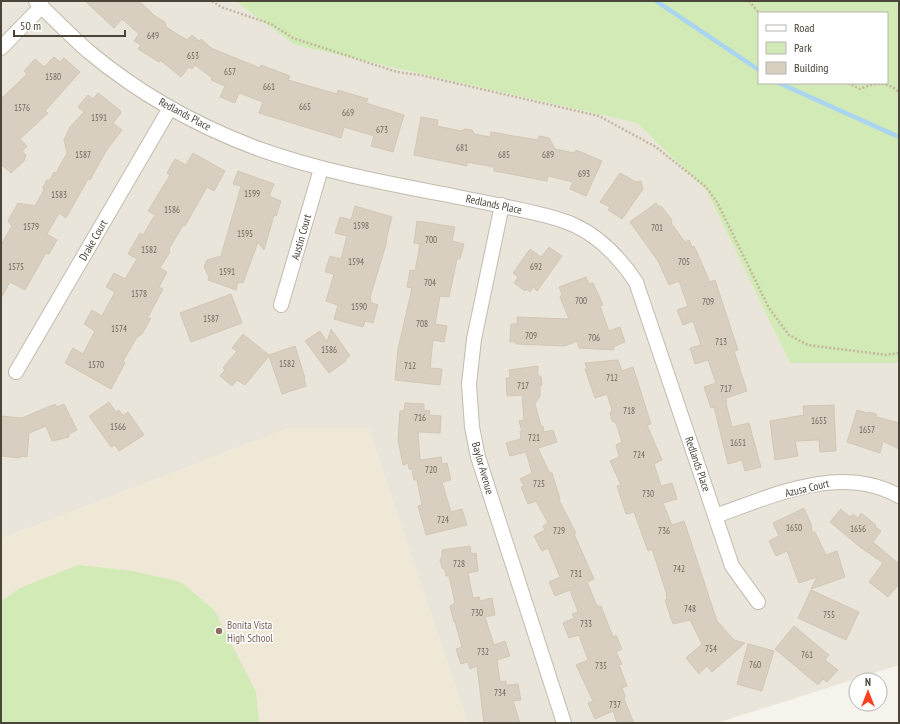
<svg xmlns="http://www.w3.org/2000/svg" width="900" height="724" viewBox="0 0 900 724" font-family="'PT Sans Narrow',sans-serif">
<rect width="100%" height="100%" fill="#f6f3ec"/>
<path fill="#eae5da" d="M1 1H235L295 45 637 123 706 190 790 363H899V665L717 723H468L368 428H289L1 539Z"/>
<path fill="#efe8d6" d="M289 428H368L468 723H1V539Z"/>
<path fill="#d2eab5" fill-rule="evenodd" d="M235 1H899V363H790L706 190 637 123 295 45ZM759 13H887V83H759Z
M78 565 133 571 181 582 214 610 256 692 259 723H1V601L20 588Z"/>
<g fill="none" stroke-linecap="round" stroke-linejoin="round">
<path stroke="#a9d4f2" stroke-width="4.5" d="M656 1 759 70
M779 83 899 137"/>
</g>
<path fill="#d8cfc1" stroke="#d3c7b4" d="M85 1H139L155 16 165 22 166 27 187 40 192 35 199 41 201 39 211 48 260 68 261 65 290 76 288 80 337 94 338 90 368 99 366 103 404 115 393 152 371 146 374 136 344 127 341 138 259 113 263 102 239 93 235 103 220 97 225 86 211 80 212 78 195 65 192 69 189 67 181 77 160 60 159 62 138 49 141 45 134 41 139 34 122 19 114 28Z
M54 57 60 62 64 58 80 72 45 111 48 113 20 139 27 146 22 152 26 155 24 161 11 173 1 164V99L27 74 24 71 35 59 44 67Z
M98 93 121 111 120 112 121 113 113 123 122 130 106 151 90 180 88 179 66 218 59 213 47 234 57 240 49 254 46 253 25 290 10 282 1 298V245L12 226 8 221 18 203 35 206 44 190 43 187 47 180H50L54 172 56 173 67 153 64 140 70 127 84 112 78 107 88 95 93 99Z
M421 117 438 120 437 126 461 131 465 129 472 130 474 134 490 137 491 132 538 140 539 136 549 138 555 149 574 153 576 150 602 161 586 196 570 189 573 182 548 176 547 181 494 171V167L467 162V166L414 155Z
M193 153 225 171 214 191 207 187 185 226 183 225 169 249 170 252 160 268 167 272 159 287 163 289 147 319 151 318 142 334 137 337 123 361 125 363 111 389 65 363 73 348 83 354 95 331 84 324 92 310 102 316 115 292 106 287 114 273 125 279 137 259 128 254 140 233 143 235 155 215 148 211 170 175 167 173 175 159 186 165Z
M238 171 274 184 269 196 281 201 276 216 274 215 264 250 258 242 243 283 238 282 236 290 208 280 209 277 204 267 207 260 221 256 241 186 233 184Z
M620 173 636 182 641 181 643 189 622 219 608 210 610 207 600 202Z
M656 203 659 207 661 206 672 220 671 223 685 242 689 240 692 247 694 246 710 282 715 280 738 350 734 351 747 391 726 398 727 402 726 403 732 427 749 423 761 467 745 471 742 460 728 464 714 407 711 408 704 387 716 383 708 360 695 364 690 348 701 345 693 321 683 325 677 310 688 306 679 281 669 285 658 261 630 222Z
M355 206 392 217 386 240 387 241 370 298H371L370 302 378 305 373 323 365 321 363 327 334 319 338 305 326 301 334 274 325 272 330 256 341 259 347 236 335 233 340 217 351 220Z
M417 221 455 227 452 241 464 244 460 259H457L449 297 440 296 435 324 447 326 444 342 433 340 430 368 442 369 440 385 395 380 398 349 412 288 407 287 410 270 415 271 420 244 414 243Z
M549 247 562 256 537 291 533 287 530 292 526 289 525 291 514 283 518 277 513 273 530 249 541 257Z
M586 277 589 284 593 283 603 305 600 306 609 331 620 327 625 342 613 347 614 350 579 348 577 341 565 346 516 344V342H510L511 324H517V317L569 319 560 297 562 294 559 287Z
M231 294 242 323 191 342 180 313Z
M331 329 350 356 345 360 346 361 329 373 305 341 320 331 327 342Z
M243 334 269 355 295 346 305 378 304 379 306 386 282 394 269 356 245 385 237 380 232 386 220 376 225 370 223 368 237 351 232 348Z
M618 360 622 371 633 367 651 424 647 425 662 460 654 464 661 486 672 483 677 499 663 503 672 525 684 521 717 621 734 640 745 643 712 672 707 666 699 674 686 658 702 644 690 620 673 624 665 600 667 599 666 595H667L652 549 648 551 634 512 626 514 617 486 621 485 610 461 619 457 616 445 622 442 616 423 612 421 610 413 612 410 607 394 595 398 585 369H587L585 363Z
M538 366V375L541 377 542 384 540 387V396L535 404 541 426H543L544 432 553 430 557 442 538 448 549 472 552 473 560 499 559 500 576 533 574 534 594 579 587 582 597 606H601L613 637 616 635 622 649 616 652 622 664 619 665 627 686 622 688 625 696 624 699 634 723H617L613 711 595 719 588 703 593 701 576 665 588 660 579 635 569 638 563 623 574 618 572 614 578 612 570 590 555 596 549 582 560 577 548 548 542 551 534 536 545 530 543 526 548 523 536 501 528 504 521 487 524 486 520 479 532 473 526 452 510 456 506 443 521 439 520 431H522L519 421 524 420 522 395 507 396 506 378H510L509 370Z
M109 402 116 412 119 410 123 416 128 412 144 435 119 451 115 445 111 447 89 416Z
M405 403 424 404V410L430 411 429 415 441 416 440 433 418 432 420 460 441 457 442 464 447 463 451 480 442 482 451 512 462 509 467 525 426 535 418 506 422 505 417 480H414L412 469H409L408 463 403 465 398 440 400 411H404Z
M55 404 57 407 64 404 77 430 69 434V437L52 441 46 426 29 433 27 457 20 456V458L1 456V416L22 418Z
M834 405 836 451 820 452 819 440 795 441 798 456 775 460 770 421 804 415 803 406Z
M857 410 867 413 869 412 876 414 877 417 899 423V449L883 441 880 453 847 442Z
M804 508 811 524 812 532H815L826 555 837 551 845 577 811 589 817 577 799 583 787 551 776 556 769 541 779 536 773 523Z
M841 509 850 517 853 514 858 518 861 513 876 525 875 527 881 531 873 542 899 564V584L888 597 869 582 883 563 860 547 830 522Z
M470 546 471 554 476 553 478 571 468 573 473 598 479 597 480 601 492 598 495 615 485 617 494 645 505 641 510 656 497 660 500 682 506 681V685L518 684 521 700 513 701 520 723H484L477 666 470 669 468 662 461 664 456 649 462 647 455 622H454L450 606 455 603 449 576H446L445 570 442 568 440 560 442 556V550Z
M811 590 859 612 846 640 798 618Z
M794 626 829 655 825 660 838 670 827 682 823 679 818 685 775 649Z
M748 644 774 651 762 691 737 684Z"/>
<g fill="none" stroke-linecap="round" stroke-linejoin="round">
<g stroke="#c2bbae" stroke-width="16">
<path id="minor" d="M36 1C53 18 70 35 88 51 138 93 197 126 259 149 323 172 391 184 458 197 483 202 509 207 535 213 548 216 561 219 574 225 600 237 620 258 636 282L732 566 758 602
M1 48 42 6
M502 205 474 339 469 384 472 427 478 457 564 723
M281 305 321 169
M16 372 170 108
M715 516C773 496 839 463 899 496"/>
</g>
<path stroke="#c4b79f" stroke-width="2.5" stroke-dasharray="2 2" stroke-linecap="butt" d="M212 1 221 7 271 24 293 38 397 72 420 75 599 116 656 147 706 187 717 202 769 308 789 335 808 345 886 355 899 353
M749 1 759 13
M848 83 860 89C874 83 888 80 899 93"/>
<use href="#minor" stroke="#fff" stroke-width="14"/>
</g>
<circle fill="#8d6e63" stroke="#fff" stroke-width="1.5" cx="219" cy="631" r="4"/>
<g text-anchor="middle" stroke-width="3" stroke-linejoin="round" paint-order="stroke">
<g font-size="9" fill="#6e675b">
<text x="153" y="39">649</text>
<text x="193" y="59">653</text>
<text x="230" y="75">657</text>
<text x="53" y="80">1580</text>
<text x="269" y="90">661</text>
<text x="305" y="110">665</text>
<text x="22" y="111">1576</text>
<text x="348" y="116">669</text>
<text x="99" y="121">1591</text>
<text x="382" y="133">673</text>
<text x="462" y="151">681</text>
<text x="83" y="158">1587</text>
<text x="504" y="158">685</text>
<text x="548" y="158">689</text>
<text x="584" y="177">693</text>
<text x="252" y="197">1599</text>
<text x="59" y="198">1583</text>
<text x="172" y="213">1586</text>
<text x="361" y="229">1598</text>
<text x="31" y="230">1579</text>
<text x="657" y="231">701</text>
<text x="245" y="237">1595</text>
<text x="431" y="243">700</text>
<text x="149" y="253">1582</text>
<text x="356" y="265">1594</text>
<text x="684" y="265">705</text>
<text x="16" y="270">1575</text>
<text x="536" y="270">692</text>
<text x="227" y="275">1591</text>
<text x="430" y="286">704</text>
<text x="139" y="297">1578</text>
<text x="581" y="304">700</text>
<text x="708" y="305">709</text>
<text x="359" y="310">1590</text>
<text x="211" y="322">1587</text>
<text x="422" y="327">708</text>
<text x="119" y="332">1574</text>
<text x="531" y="339">709</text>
<text x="594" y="341">706</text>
<text x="721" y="345">713</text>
<text x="329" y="353">1586</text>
<text x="287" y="367">1582</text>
<text x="96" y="368">1570</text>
<text x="410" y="369">712</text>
<text x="612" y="381">712</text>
<text x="523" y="389">717</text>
<text x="726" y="392">717</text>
<text x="629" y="414">718</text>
<text x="420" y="421">716</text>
<text x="819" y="424">1655</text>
<text x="118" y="430">1566</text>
<text x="867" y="433">1657</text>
<text x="534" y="441">721</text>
<text x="738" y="446">1651</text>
<text x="639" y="458">724</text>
<text x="431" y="473">720</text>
<text x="539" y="487">725</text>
<text x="648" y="497">730</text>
<text x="443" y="523">724</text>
<text x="794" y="531">1650</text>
<text x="858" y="532">1656</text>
<text x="559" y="534">729</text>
<text x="664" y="534">736</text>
<text x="459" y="567">728</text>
<text x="679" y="572">742</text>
<text x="576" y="577">731</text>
<text x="690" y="612">748</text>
<text x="477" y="616">730</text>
<text x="829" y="618">755</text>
<text x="586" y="627">733</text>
<text x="711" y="652">754</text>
<text x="483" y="655">732</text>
<text x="807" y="658">761</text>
<text x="755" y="668">760</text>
<text x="601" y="669">735</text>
<text x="500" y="696">734</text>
<text x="615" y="708">737</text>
</g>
<g font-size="11" fill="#4b4439" stroke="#fff">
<text transform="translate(185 114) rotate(28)" y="4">Redlands Place</text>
<text transform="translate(494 204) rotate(12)" y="4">Redlands Place</text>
<text transform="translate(301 237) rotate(-74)" y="4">Austin Court</text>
<text transform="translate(93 240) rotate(-60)" y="4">Drake Court</text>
<text transform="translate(698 464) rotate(71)" y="4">Redlands Place</text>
<text transform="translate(483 468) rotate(74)" y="4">Baylor Avenue</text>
<text transform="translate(807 488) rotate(-13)" y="4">Azusa Court</text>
</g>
<g font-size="11" fill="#785e54" stroke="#fff" text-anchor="start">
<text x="227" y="629">Bonita Vista<tspan x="227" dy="13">High School</tspan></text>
</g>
</g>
<rect width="900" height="724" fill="none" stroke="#4b4439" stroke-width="4"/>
<rect x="758" y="12" width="130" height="72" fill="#ffffff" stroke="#b7b4b0"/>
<rect x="766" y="25" width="20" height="6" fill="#ffffff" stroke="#b7b4b0"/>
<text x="794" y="32" font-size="12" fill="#4b4439">Road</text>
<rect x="766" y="42" width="20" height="12" fill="#d2eab5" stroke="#b7b4b0"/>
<text x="794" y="52" font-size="12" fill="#4b4439">Park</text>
<rect x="766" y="62" width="20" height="12" fill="#d8cfc1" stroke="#b7b4b0"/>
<text x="794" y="72" font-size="12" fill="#4b4439">Building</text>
<g transform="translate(868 692)"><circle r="19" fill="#ffffff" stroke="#b7b4b0"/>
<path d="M0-3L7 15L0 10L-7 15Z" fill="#fc3f1d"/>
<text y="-6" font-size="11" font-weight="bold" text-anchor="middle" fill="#4b4439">N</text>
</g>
<path d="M14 30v6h111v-6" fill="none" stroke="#4b4439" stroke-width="2"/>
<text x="20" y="30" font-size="12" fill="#4b4439" stroke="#ffffff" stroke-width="3" paint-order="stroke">50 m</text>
</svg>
